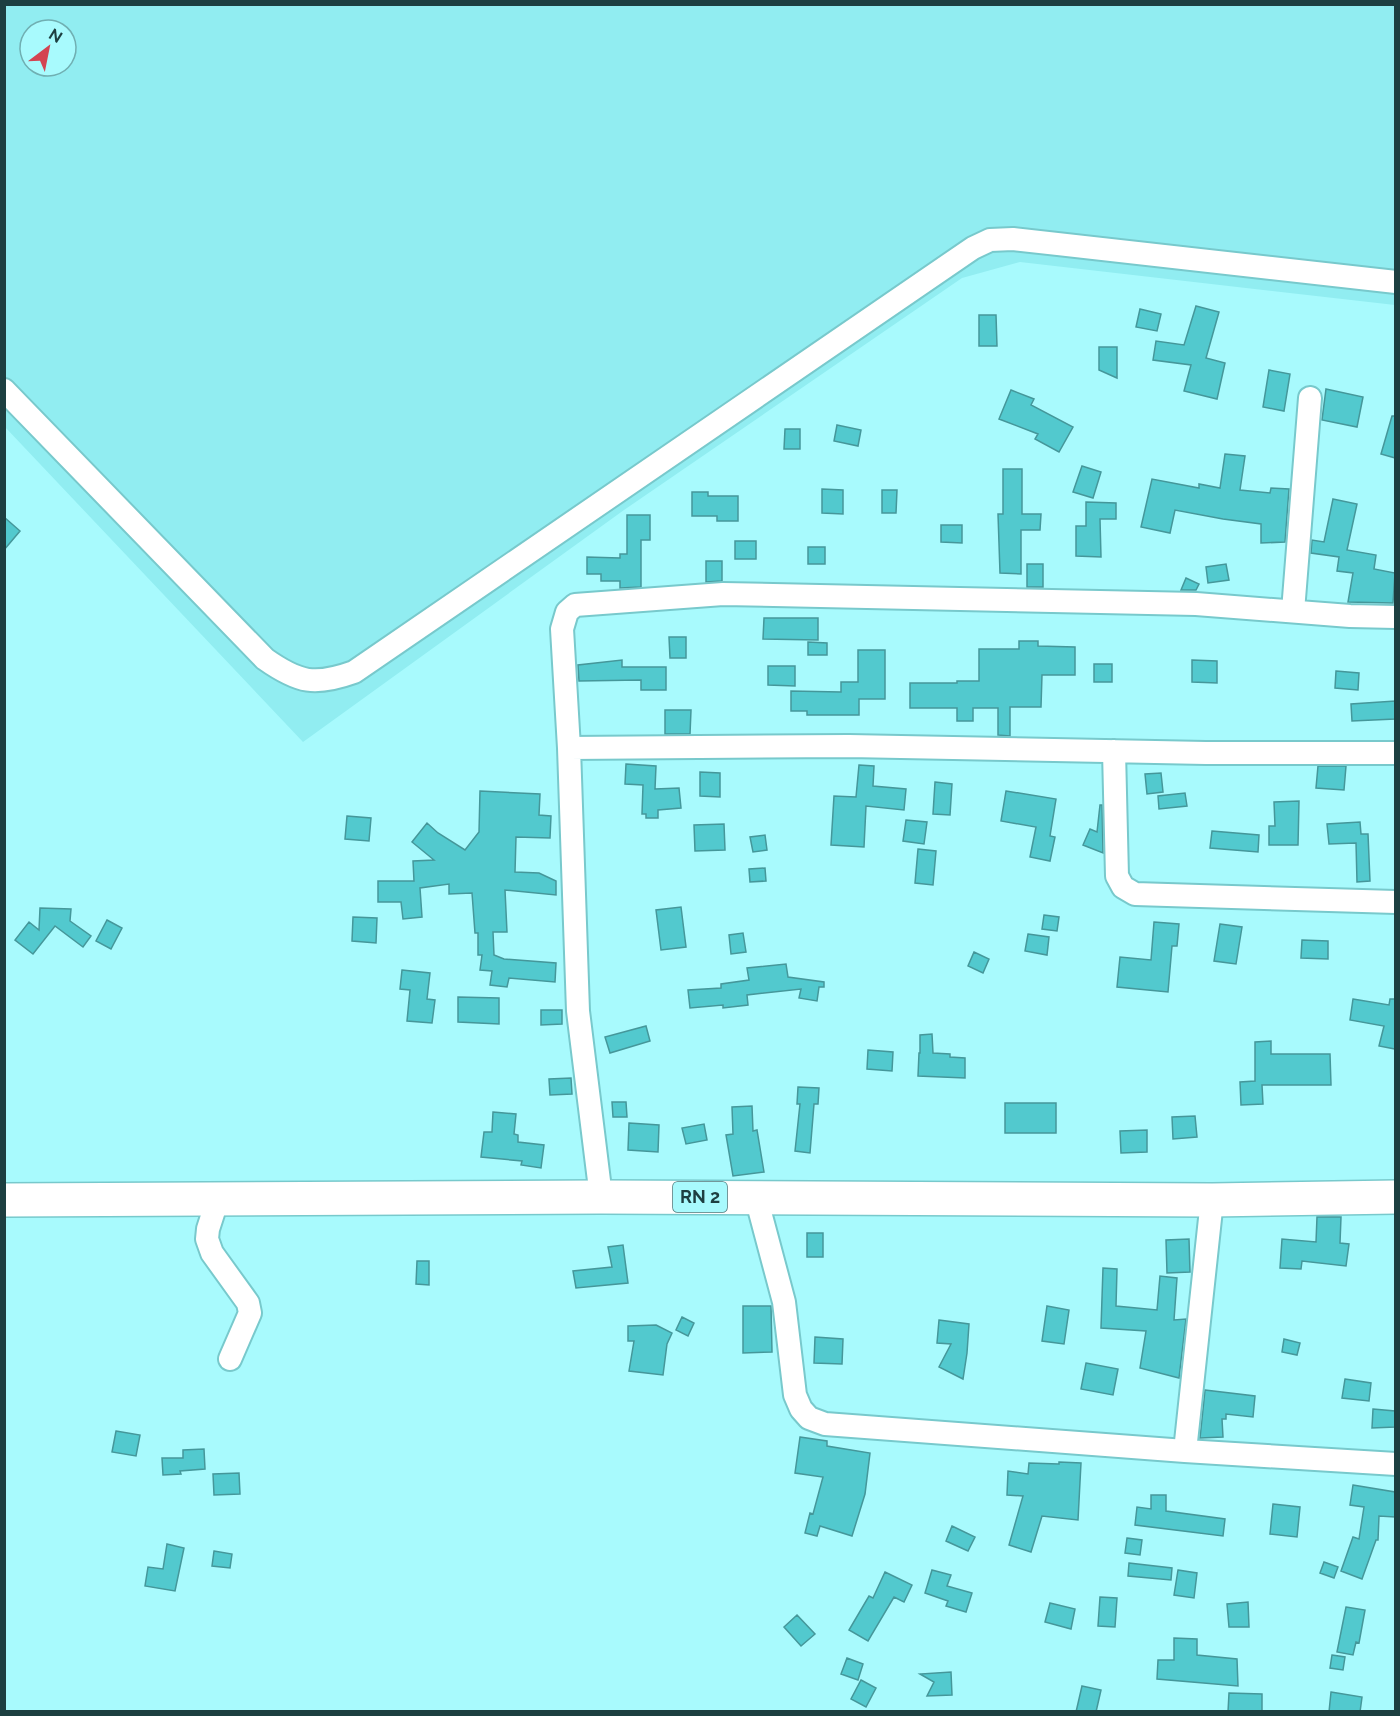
<svg xmlns="http://www.w3.org/2000/svg" width="1400" height="1716" viewBox="0 0 1400 1716" font-family="Raleway,sans-serif">
<rect width="100%" height="100%" fill="#a8fafd"/>
<path fill="#91edf1" fill-rule="evenodd" d="M5 5H1395V305L1020 262 962 278 624 510 303 742 5 427ZM30 30H66V66H30Z"/>
<path fill="#52c9ce" stroke="#45979a" stroke-width="1.5" d="M1196 306 1219 312 1206 358 1225 363 1217 399 1184 391 1191 365 1153 360 1156 341 1184 345Z
M1140 309 1161 314 1157 331 1136 327Z
M979 315H996L997 346H979Z
M1099 347H1117V378L1099 370Z
M1269 370 1290 374 1284 411 1263 407Z
M1326 389 1363 397 1357 427 1322 420Z
M1011 390 1034 399 1031 405 1073 427 1059 452 1035 439 1038 434 999 419Z
M1392 416H1395V458L1381 454Z
M837 425 861 430 858 446 834 441Z
M785 429H800V449H784Z
M1225 454 1245 456 1240 490 1270 493 1271 488 1289 489 1285 542 1261 543V524L1223 519 1175 510 1170 533 1141 527 1152 479 1199 488V484L1220 488Z
M1082 466 1101 472 1093 498 1073 492Z
M1003 469H1022V514H1041L1040 530H1021V574L1000 573 998 514H1003Z
M822 489 843 490V514L822 513Z
M882 490H897L896 513H882Z
M692 492H708V496H738V521H717V516H692Z
M1333 499 1357 504 1347 550 1376 555 1374 569 1395 573 1393 603 1348 602 1353 573 1337 571 1339 557 1311 553 1312 540 1324 542Z
M1086 502 1116 503V519H1100L1101 557 1076 556V526H1086Z
M627 515H650V540H641V587L620 588V581H601V574H587V557L620 558V554H627Z
M4 517 20 531 4 550Z
M941 525H962V543L941 542Z
M735 541H756V559H735Z
M808 547H825V564H808Z
M706 561H722V581L706 582Z
M1027 564H1043V587H1027Z
M1226 564 1229 580 1208 583 1206 567Z
M1186 578 1199 584 1196 590H1181Z
M764 618H818V640L763 639Z
M669 637H686V658H670Z
M1019 641H1038V646L1075 647V675H1042L1041 707H1010V736L998 735V708H973V721H957V708H910V683H957V681H979V649H1019Z
M808 642 827 643V655H808Z
M858 650H885V699H859V715H807V711H791V691L841 692V682H858Z
M622 660V667H666V690H641V680L579 681 578 665Z
M1192 660 1217 661V683L1192 682Z
M1094 664H1112V682H1094Z
M768 666H795V686L768 685Z
M1336 671 1359 673 1358 690 1335 688Z
M1395 701V719L1352 721 1351 704Z
M665 710H691L690 734H665Z
M626 764 656 766 655 789 679 788 681 808 658 810V818H646V814H642L643 785 625 784Z
M859 765 874 766 873 786 906 789 904 810 866 806 864 847 831 845 834 796 856 797Z
M1318 766H1346L1344 790 1316 788Z
M700 772 720 773V797L700 796Z
M1161 773 1163 792 1147 794 1145 774Z
M935 782 952 784 950 815 933 814Z
M480 791 540 794 539 815 551 816 550 838 516 837 515 872 539 873 556 881V895L505 890 507 932H493L494 955 504 959 556 963 555 982 509 978 507 987 490 985 492 971 480 970 482 955H478V933H475L472 893 449 894V884L420 888 422 917 403 919 401 902H378V881H414L413 861 434 860 412 842 427 823 438 833 465 850 479 832Z
M1006 791 1056 799 1050 836 1055 837 1050 861 1030 857 1036 827 1001 821Z
M1185 793 1187 806 1159 809 1158 796Z
M1299 801 1298 845H1269V826H1275L1274 802Z
M1100 805H1102L1103 853 1083 845 1090 829 1097 832Z
M347 816 371 818 369 841 345 839Z
M906 820 927 822 924 844 903 841Z
M1360 822 1361 834H1368L1370 881 1357 882 1356 843 1329 844 1327 824Z
M724 824 725 850 695 851 694 825Z
M1212 831 1259 835 1258 852 1210 848Z
M765 835 767 850 753 852 750 837Z
M918 849 936 851 933 885 915 883Z
M765 868 766 881 750 882 749 869Z
M681 907 686 947 661 950 656 910Z
M40 908 71 909 70 921 91 936 83 947 55 926 33 954 15 940 29 922 39 930Z
M1044 915 1059 917 1057 931 1042 929Z
M353 917 377 918 376 943 352 941Z
M107 920 122 928 111 949 96 941Z
M1154 922 1179 924 1177 946H1172L1168 992 1117 987 1120 957 1151 960Z
M1220 924 1242 927 1236 964 1214 961Z
M743 933 746 952 731 954 729 935Z
M1028 934 1049 937 1047 955 1025 951Z
M1302 940 1328 941V959L1301 958Z
M974 952 989 959 983 973 968 966Z
M786 964 788 977 824 982V987H819L817 1001 799 998 801 989 747 995 748 1005 723 1008V1005L690 1008 688 990 721 988V984L749 980 747 968Z
M402 970 430 973 427 999 435 1000 432 1023 407 1021 410 990 400 989Z
M458 997 499 998V1024L458 1022Z
M1353 999 1389 1005 1390 999H1395V1049L1379 1046 1384 1026 1350 1020Z
M541 1010H562V1024L541 1025Z
M646 1026 650 1041 610 1053 605 1037Z
M932 1034 933 1053 950 1054V1057L965 1058V1078L918 1076 919 1053H920V1035Z
M1271 1041V1054H1330L1331 1085H1262L1263 1104 1241 1105 1240 1082 1255 1081V1042Z
M868 1050 893 1052 892 1071 867 1069Z
M571 1078 572 1094 550 1095 549 1079Z
M798 1087 819 1088 818 1104H814L810 1153 795 1151 800 1104H797Z
M612 1102H626L627 1117H613Z
M1005 1103H1056V1133H1005Z
M752 1106 753 1131 757 1130 764 1172 733 1176 726 1135 733 1134 732 1107Z
M493 1112 516 1114 514 1134 518 1135V1142L544 1145 541 1168 521 1165 522 1161 481 1157 484 1132H492Z
M1195 1116 1197 1137 1173 1139 1172 1117Z
M629 1123 659 1125 658 1152 628 1150Z
M704 1124 707 1140 686 1144 682 1128Z
M1147 1130V1152L1121 1153 1120 1131Z
M1317 1217H1341L1340 1243 1349 1244 1346 1266 1302 1261 1301 1269 1280 1268 1282 1239 1316 1242Z
M807 1233H823V1257H807Z
M1189 1239 1190 1272 1167 1273 1166 1240Z
M623 1245 628 1283 576 1288 573 1271 612 1267 608 1247Z
M417 1261H429V1285L416 1284Z
M1103 1268 1117 1269 1116 1306 1157 1310 1160 1276 1177 1278 1174 1320 1186 1319 1179 1378 1140 1368 1146 1331 1101 1328Z
M743 1306H771L772 1352 743 1353Z
M1047 1306 1069 1310 1064 1344 1042 1341Z
M682 1317 694 1323 688 1336 676 1330Z
M939 1320 969 1324 967 1353 963 1379 939 1367 951 1344 937 1343Z
M656 1325 672 1333 667 1344 663 1375 629 1371 634 1341H628V1326Z
M815 1337 843 1339 842 1364 814 1363Z
M1284 1339 1300 1343 1297 1355 1282 1352Z
M1086 1363 1118 1369 1113 1395 1081 1389Z
M1345 1379 1371 1383 1369 1401 1342 1398Z
M1205 1390 1255 1396 1253 1417 1226 1414V1419H1222L1223 1437 1200 1438Z
M1373 1409 1395 1411V1427L1372 1428Z
M116 1431 140 1435 136 1456 112 1452Z
M800 1437 827 1441V1446L870 1453 865 1494 852 1536 820 1526 817 1536 805 1533 810 1513 813 1514 823 1477 795 1473Z
M204 1449 205 1469 180 1471 181 1474 163 1475 162 1458H183V1450Z
M1059 1462 1081 1463 1078 1520 1042 1516 1031 1552 1009 1545 1023 1496 1007 1495 1008 1471 1028 1474 1029 1463 1059 1464Z
M239 1473 240 1494 214 1495 213 1474Z
M1353 1485 1395 1492V1517L1379 1516 1378 1540H1376L1362 1579 1341 1571 1353 1537 1359 1539 1364 1507 1350 1505Z
M1151 1495H1166V1511L1225 1519 1223 1536 1135 1525 1137 1507 1151 1509Z
M1273 1504 1300 1507 1297 1537 1270 1534Z
M952 1526 975 1537 968 1551 946 1541Z
M1127 1538 1142 1540 1140 1555 1125 1553Z
M167 1544 184 1548 175 1591 145 1586 148 1567 163 1569Z
M214 1551 232 1554 230 1568 212 1566Z
M1324 1562 1338 1567 1334 1578 1320 1573Z
M1129 1563 1172 1568 1171 1580 1128 1576Z
M932 1570 951 1575 947 1586 972 1593 966 1612 946 1606 948 1601 925 1593Z
M1178 1570 1197 1573 1194 1598 1174 1595Z
M885 1572 912 1585 904 1602 894 1597 868 1641 849 1630 869 1596 873 1598Z
M1100 1597 1117 1598 1115 1627 1098 1626Z
M1248 1602 1249 1627H1229L1227 1604Z
M1050 1603 1075 1609 1071 1629 1045 1622Z
M1346 1607 1365 1610 1359 1643 1356 1642 1353 1655 1337 1652Z
M797 1615 815 1634 801 1646 784 1627Z
M1174 1638 1197 1639V1655L1237 1659 1238 1686 1157 1679 1158 1660H1174Z
M1332 1655 1345 1657 1343 1670 1330 1668Z
M847 1658 863 1664 858 1680 841 1674Z
M951 1672 952 1695 927 1696 934 1682 920 1674Z
M861 1680 876 1688 866 1707 851 1699Z
M1082 1686 1101 1690 1096 1712H1076Z
M1331 1692 1362 1697 1360 1712H1329Z
M1229 1693 1262 1694V1712H1228Z"/>
<g fill="none" stroke-linecap="round" stroke-linejoin="round">
<g stroke="#78c9cc" stroke-width="26">
<path id="minor" d="M4 390 265 659C299 683 315 686 354 672L973 248 990 240 1013 239 1396 282
M1293 611 1310 398
M569 748 849 746 1206 753H1396
M1114 751 1117 876 1123 887 1135 894 1396 902
M601 1197 578 1011 569 748 562 629 567 612 575 605 723 594 1196 604 1350 616 1396 617
M756 1197 784 1302 795 1395 801 1409 809 1418 825 1424 1185 1451 1396 1464
M218 1198 208 1229 207 1239 212 1253 248 1303 250 1313 230 1359
M1185 1451 1212 1200"/>
</g>
<g stroke="#78c9cc" stroke-width="36">
<path id="highway" d="M4 1200 601 1197 1212 1200 1396 1197"/>
</g>
<use href="#minor" stroke="#fff" stroke-width="22"/>
<use href="#highway" stroke="#fff" stroke-width="33"/>
</g>
<g text-anchor="middle" stroke-width="5" stroke-linejoin="round" paint-order="stroke">
<rect fill="#a8fafd" stroke="#477779" stroke-width="1.5" x="673" y="1182" width="54" height="30" rx="4.5"/>
<g font-size="18" font-weight="bold" fill="#1d3f41">
<text x="700" y="1203">RN 2</text>
</g>
</g>
<rect width="1400" height="1716" fill="none" stroke="#1d3f41" stroke-width="12"/>
<g transform="translate(48 48) rotate(32)"><circle r="28" fill="#a8fafd" stroke="#70afb2" stroke-width="1.5"/>
<path d="M0-4.5L10 22L0 15L-10 22Z" fill="#d34351"/>
<text y="-9" font-size="16" font-weight="bold" text-anchor="middle" fill="#1d3f41">N</text>
</g>
</svg>
